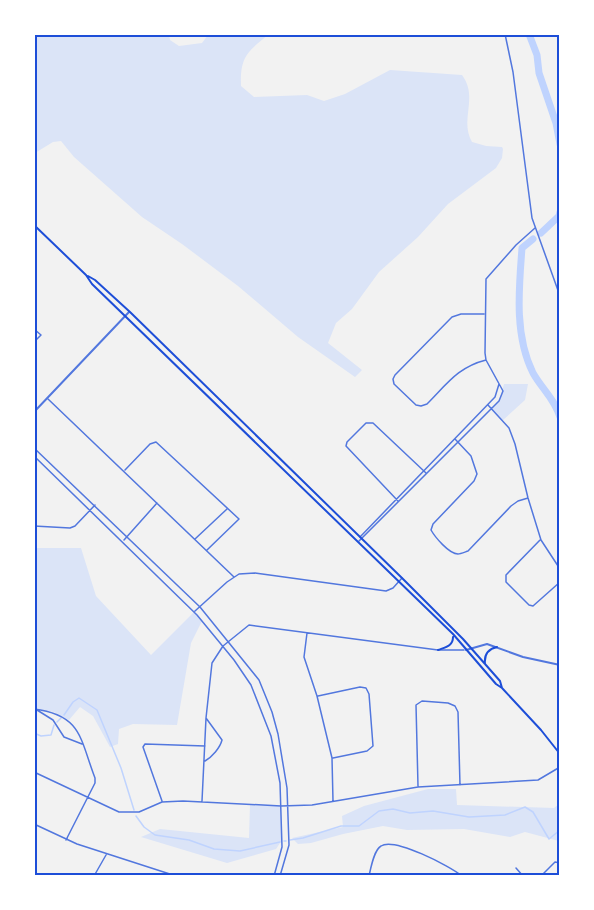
<svg xmlns="http://www.w3.org/2000/svg" width="594" height="910" viewBox="0 0 594 910" font-family="'Libre Baskerville',serif">
<rect width="100%" height="100%" fill="#f2f2f2"/>
<path fill="#dbe4f7" d="M34 35H169L170 40 179 46 202 43 208 35H268C247 52 240 57 241 86L254 97 307 95 324 101 345 94 390 70 462 75C479 98 459 119 472 142L486 146 502 147 503 149 502 158 496 168 448 204 418 237 379 272 352 309 336 323 328 343 362 370 355 377 298 337 238 286 182 244 142 217 74 157 61 141 53 142 35 153Z
M504 384H528L525 400 502 421 491 409 499 401Z
M35 548H81L96 596 151 655 194 612 202 621 191 643 177 725 133 724 119 729 118 744 110 747 93 716 80 707 69 720 54 712 37 709Z
M428 789H456L457 805 554 808 559 804V841L525 832 510 837 464 829 407 830 383 826 343 834 311 843 298 844 292 838 343 827 342 816 364 806Z
M250 805 281 806 282 840 276 849 227 863 141 837 160 829 249 838Z"/>
<g fill="none" stroke-linecap="round" stroke-linejoin="round">
<path stroke="#bfd3fe" stroke-width="1.5" d="M64 715 73 702 79 698 97 710 121 768 134 810
M57 722 61 718
M34 733 41 736 51 735 54 725
M136 816 144 827 155 835 189 840 214 849 240 851 280 842
M290 840 303 838 341 826H359L379 811 393 809 410 813 433 811 469 817 505 815 525 807 533 812 549 839 560 830
M284 841H286"/>
<path stroke="#bfd3fe" stroke-width="7" d="M529 34 537 55 539 73 556 123 560 144
M541 233 559 216 560 212
M533 239 522 248C519 288 514 335 533 373 542 389 554 398 560 417"/>
<path stroke="#5277de" stroke-width="1.5" d="M505 34 513 72 532 218 560 296
M484 314H461L452 317 395 375 393 379 394 384 416 405 421 406 427 404C447 384 458 367 486 360
M34 329 41 335 34 342
M48 399 234 577
M488 405 509 428 515 444 528 498 541 540 560 569
M455 439 471 456 477 474 474 481 433 524 431 530C435 537 449 554 458 554 460 554 465 552 468 551L511 506 518 501 528 498
M34 448 200 607 259 680 272 712 278 734 287 788 289 845 280 876
M34 456 197 615 234 660 251 685 271 736 280 783 282 847 274 876
M125 470 150 444 156 442 239 519 207 550
M398 501 346 446 347 442 366 423H373L426 473
M34 526 70 528 75 526 95 505
M360 537 495 397 499 384
M195 539 227 509
M124 540 157 503
M540 540 506 575V582L529 605 533 606 560 582
M359 541 499 401 503 391 486 360 485 353 486 279 516 245 535 228
M195 611 227 582 239 574 255 573 386 591 393 588 402 578
M307 633 304 657 317 696 332 758 333 801
M318 696 360 687 366 688 369 694 373 746 367 751 333 758
M34 709C82 715 80 739 95 778V783L66 840
M37 710 53 720 64 737 82 744
M205 761C212 757 220 748 222 740L206 718
M34 772 119 812H139L162 802 183 801 281 806 312 805 418 787 538 780 560 767
M418 786 416 705 422 701 448 703 455 706 458 712 460 785
M162 801 143 747 145 744 205 746
M202 801 206 718 212 663 223 646 249 625 438 650H464
M34 824 77 844 176 876
M516 868 523 876
M34 873 38 876
M94 876 106 855
M369 876C371 867 374 850 381 846 394 837 450 866 462 876
M541 876 555 862 560 863"/>
<path stroke="#5277de" stroke-width="2" d="M34 412 129 312
M466 650 487 644 523 657 560 665"/>
<path stroke="#1d4ed8" stroke-width="2" d="M34 225 86 275 92 284 453 634 496 684 502 688 541 730 560 754
M88 276 95 280 130 312 402 578 463 639 500 681 502 688
M438 650C446 647 453 646 453 637
M485 664C484 655 488 649 497 647"/>
</g>
<rect width="594" height="910" fill="none" stroke="#ffffff" stroke-width="72"/>
<rect x="36" y="36" width="522" height="838" fill="none" stroke="#1d4ed8" stroke-width="2"/>
</svg>
